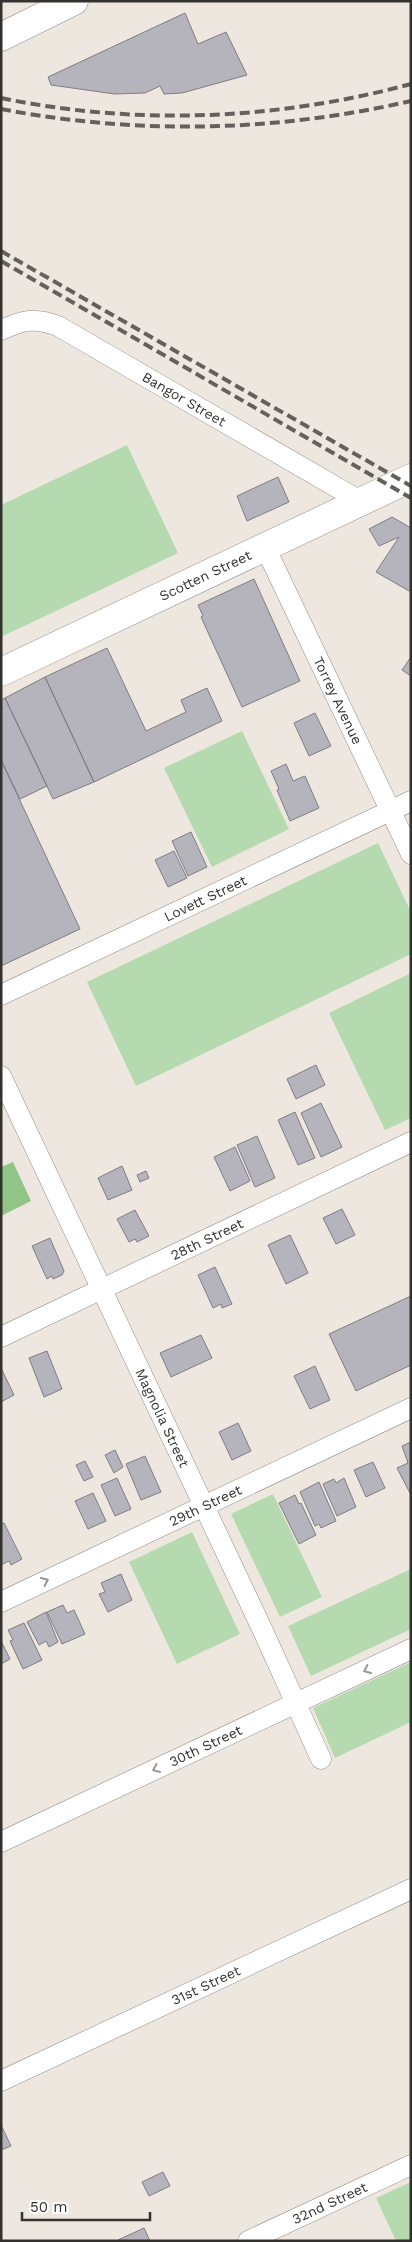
<svg xmlns="http://www.w3.org/2000/svg" width="412" height="2242" viewBox="0 0 412 2242" font-family="'Work Sans',sans-serif">
<rect width="100%" height="100%" fill="#eee7e0"/>
<path fill="#b6daaf" d="M127 445 178 553 1 637V505Z
M242 731 289 829 212 867 164 768Z
M378 843 411 912V954L136 1086 87 982Z
M411 973V1118L385 1130 329 1013Z
M273 1494 322 1597 280 1617 231 1514Z
M192 1532 240 1634 177 1664 129 1562Z
M411 1569V1629L311 1676 288 1626Z
M411 1662V1722L335 1758 313 1708Z
M411 2182V2241H396L376 2198Z"/>
<path fill="#91c586" d="M13 1162 31 1201 1 1216V1167Z"/>
<path fill="#b5b3bb" stroke="#7f7d84" d="M185 13 198 44 226 32 247 75 182 93 164 94 160 86 145 93 115 94 51 85 48 77Z
M278 477 289 502 247 521 237 496Z
M392 517 411 528V592L376 572 399 537 379 546 369 529Z
M254 579 300 681 242 707 201 617 203 616 198 605Z
M107 648 146 731 186 712 181 700 207 688 222 721 94 782 45 677Z
M411 657V676L402 670Z
M45 677 94 782 53 799 5 698Z
M5 698 47 786 20 799 1 760V700Z
M315 713 331 746 309 756 294 723Z
M1 760 80 929 1 966Z
M286 764 293 781 305 776 319 808 290 821 277 790 279 789 271 771Z
M191 832 207 867 188 876 172 841Z
M174 851 187 878 168 887 155 860Z
M316 1065 325 1085 296 1099 287 1079Z
M321 1103 342 1147 321 1157 301 1113Z
M295 1112 315 1158 298 1165 278 1120Z
M257 1136 275 1178 255 1187 237 1145Z
M235 1147 250 1181 230 1191 214 1157Z
M122 1166 132 1190 108 1200 98 1178Z
M146 1171 149 1178 140 1182 137 1175Z
M342 1209 355 1235 336 1244 323 1218Z
M135 1210 149 1236 137 1242 135 1239 129 1242 117 1219Z
M290 1235 308 1273 286 1284 268 1245Z
M50 1238 64 1271 62 1275 53 1279 52 1276 47 1279 32 1246Z
M215 1267 232 1304 222 1308 221 1304 213 1308 198 1275Z
M411 1296V1365L356 1391 329 1334Z
M201 1335 212 1358 171 1377 160 1353Z
M47 1351 62 1389 44 1397 29 1358Z
M315 1366 330 1400 310 1409 294 1376Z
M1 1368 14 1395 1 1402Z
M238 1423 251 1451 232 1460 219 1432Z
M411 1442V1495L397 1468 408 1463 402 1446Z
M115 1450 123 1467 114 1473 105 1455Z
M145 1456 161 1492 141 1500 126 1464Z
M85 1461 93 1477 84 1481 76 1465Z
M373 1462 385 1488 366 1497 354 1470Z
M117 1478 131 1509 115 1516 101 1485Z
M344 1478 356 1507 337 1516 323 1484 334 1479 336 1483Z
M319 1482 336 1521 321 1528 319 1524 315 1526 300 1492Z
M93 1493 106 1521 88 1529 75 1501Z
M295 1495 299 1504 301 1503 316 1535 299 1544 279 1503Z
M4 1523 22 1559 11 1565 9 1561 1 1565V1524Z
M121 1574 132 1600 108 1612 99 1594 105 1592 101 1583Z
M63 1605 67 1613 74 1610 85 1634 62 1644 47 1612Z
M46 1612 58 1642 49 1647 46 1641 39 1645 27 1622Z
M24 1623 42 1660 23 1669 10 1641 13 1640 8 1630Z
M1 1641 10 1659 1 1664Z
M1 2125 11 2146 1 2150Z
M163 2172 170 2186 149 2196 142 2182Z
M144 2228 150 2241H119L118 2240Z"/>
<g fill="none" stroke-linecap="round" stroke-linejoin="round">
<g stroke="#948e88" stroke-width="21">
<g id="street">
<path id="s1" d="M1 330C23 320 35 317 58 326L362 502"/>
<path id="s2" d="M265 547 411 854"/>
<path id="s3" d="M1 995 411 801"/>
<path id="s4" d="M1 1076 263 1631 321 1759"/>
<path id="s5" d="M1 1337 411 1142"/>
<path id="s6" d="M1 1602 411 1408"/>
<path id="s7" d="M1 1842 411 1649"/>
<path id="s8" d="M1 2081 411 1889"/>
<path id="s9" d="M248 2241 411 2165"/>
</g>
</g>
<g stroke="#948e88" stroke-width="29">
<g id="secondary">
<path d="M1 37 74 1"/>
<path id="s10" d="M1 672 411 478"/>
</g>
</g>
<use href="#street" stroke="#fff" stroke-width="20"/>
<use href="#secondary" stroke="#fff" stroke-width="28"/>
<path stroke="#64615d" stroke-width="4" stroke-dasharray="10 5" stroke-linecap="butt" d="M1 98C137 126 277 120 411 84
M1 109C138 135 275 132 411 101
M1 251 411 486
M1 261 411 498"/>
</g>
<defs><path id="oneway-chevron" d="M-2-3.5L2.5 0L-2 3.5" fill="none" stroke-width="1.6" stroke-linecap="round" stroke-linejoin="round" transform="scale(1.25)"/></defs>
<g stroke="#9a9897">
<use href="#oneway-chevron" transform="translate(45 1581) rotate(-25)"/>
<use href="#oneway-chevron" transform="translate(367 1670) rotate(155)"/>
<use href="#oneway-chevron" transform="translate(156 1769) rotate(155)"/>
</g>
<g text-anchor="middle" stroke-width="4.5" stroke-linejoin="round" paint-order="stroke">
<g font-size="14" fill="#34322f" stroke="#fff">
<text dy="5" stroke="none"><textPath href="#s1" startOffset="205">Bangor Street</textPath></text>
<text dy="5" stroke="none"><textPath href="#s10" startOffset="226">Scotten Street</textPath></text>
<text dy="5" stroke="none"><textPath href="#s2" startOffset="170">Torrey Avenue</textPath></text>
<text dy="5" stroke="none"><textPath href="#s3" startOffset="226">Lovett Street</textPath></text>
<text dy="5" stroke="none"><textPath href="#s5" startOffset="228">28th Street</textPath></text>
<text dy="5" stroke="none"><textPath href="#s4" startOffset="378">Magnolia Street</textPath></text>
<text dy="5" stroke="none"><textPath href="#s6" startOffset="226">29th Street</textPath></text>
<text dy="5" stroke="none"><textPath href="#s7" startOffset="226">30th Street</textPath></text>
<text dy="5" stroke="none"><textPath href="#s8" startOffset="226">31st Street</textPath></text>
<text dy="5" stroke="none"><textPath href="#s9" startOffset="90">32nd Street</textPath></text>
</g>
</g>
<rect width="412" height="2242" fill="none" stroke="#34322f" stroke-width="5"/>
<path d="M22 2212v8h128v-8" fill="none" stroke="#34322f" stroke-width="2.5"/>
<text x="30" y="2212" font-size="15" fill="#34322f" stroke="#ffffff" stroke-width="4" paint-order="stroke">50 m</text>
</svg>
